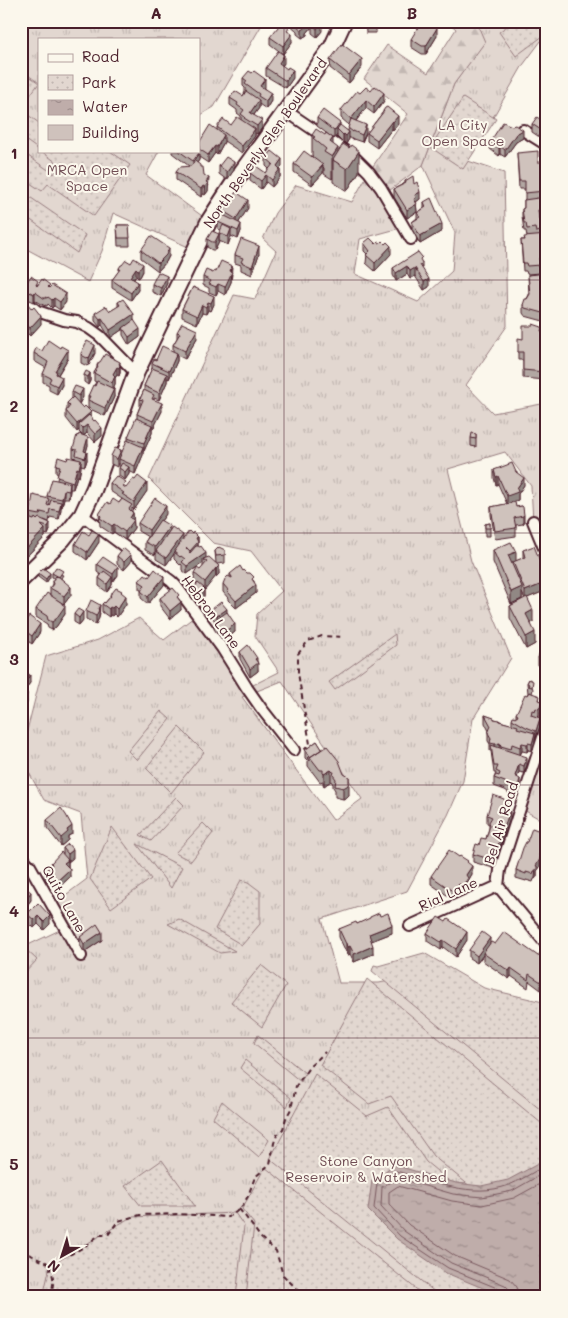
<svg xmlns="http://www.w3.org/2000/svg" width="568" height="1318" viewBox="0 0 568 1318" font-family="Mali,sans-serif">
<defs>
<pattern id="grass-tufts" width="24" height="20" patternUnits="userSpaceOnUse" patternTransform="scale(1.25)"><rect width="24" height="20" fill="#e2d7d0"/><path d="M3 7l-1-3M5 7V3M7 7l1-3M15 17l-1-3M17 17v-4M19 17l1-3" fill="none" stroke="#c3b8b3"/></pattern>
<pattern id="forest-firs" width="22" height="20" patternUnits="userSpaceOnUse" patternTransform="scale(1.25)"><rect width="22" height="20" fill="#e2d7d0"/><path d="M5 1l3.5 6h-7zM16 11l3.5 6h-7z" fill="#c3b8b3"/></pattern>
<pattern id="park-dots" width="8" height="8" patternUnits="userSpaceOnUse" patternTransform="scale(1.25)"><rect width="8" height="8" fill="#e2d7d0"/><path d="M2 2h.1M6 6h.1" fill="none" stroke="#c3b8b3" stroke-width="1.8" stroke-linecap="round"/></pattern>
<pattern id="water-ripples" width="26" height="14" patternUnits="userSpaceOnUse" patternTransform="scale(1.25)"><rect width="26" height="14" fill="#bfadaa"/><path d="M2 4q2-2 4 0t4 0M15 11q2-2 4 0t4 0" fill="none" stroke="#9d8c8b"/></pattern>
</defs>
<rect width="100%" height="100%" fill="#fbf7ec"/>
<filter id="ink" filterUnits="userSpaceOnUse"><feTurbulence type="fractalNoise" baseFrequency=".02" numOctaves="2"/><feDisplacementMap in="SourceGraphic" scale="10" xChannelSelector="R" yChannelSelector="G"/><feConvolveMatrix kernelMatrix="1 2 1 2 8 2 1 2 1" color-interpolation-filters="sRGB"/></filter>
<g filter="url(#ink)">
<path fill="url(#grass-tufts)" stroke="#967b7e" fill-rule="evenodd" d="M21 21H264L214 107 199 116V39H39V151H159L146 175 209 221 195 250 113 213 102 251 88 282 21 246Z
M476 21H547V33L523 65 468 161 504 173 507 326 466 385 493 413 547 403V555L533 521 531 486 505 452 448 469 471 561 511 658 473 719 463 781 448 815 407 891 322 919 339 983H379L449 970 482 990 547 1006V1159L481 1186 456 1183 505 1297H21V1127L24 1126 21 1122V940L26 946 64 928 51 906 87 879 81 814 44 800 21 758V754L46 656 98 640 139 618 164 640 198 614 247 688 279 672 255 636 257 614 282 591 251 551 213 543 149 479 234 295 255 299 276 251 263 239 275 213 296 185 352 202 369 172 404 227 360 239 355 274 418 302 452 271 455 233 423 165 454 84 484 42ZM282 681 362 799 333 820 242 697Z
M547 725V823L520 808Z"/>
<path fill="url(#forest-firs)" stroke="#967b7e" d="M447 21H476L485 42 454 84 423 165 385 194 369 172 408 114 364 79 387 45 428 73 456 29Z"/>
<path fill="url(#park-dots)" stroke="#967b7e" d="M514 21H547V33L516 56 499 32Z
M21 70 39 83 23 105 21 104Z
M463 98 496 119 463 169 430 147Z
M28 115 39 123V150L21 137V124Z
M21 151 54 174 60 165 41 151H110L130 165 94 216 48 184 42 191 21 177Z
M21 191 85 235 77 253 25 216 23 218 21 217Z
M395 634 396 645 335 690 329 682Z
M161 711 170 719 137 760 128 751Z
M179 727 204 752 171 793 146 768Z
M176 797 184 805 151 841 140 835Z
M203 823 213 833 191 861 175 853Z
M112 827 151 879 111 908 90 879Z
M137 844 182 867 171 888Z
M241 880 248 882 260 891V924L242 945 215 929Z
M179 919 235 951 220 953 168 924Z
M21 945 37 960 21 977Z
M424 953 484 988 547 1003V1115L372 971 374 965 378 966Z
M261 965 286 985 262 1027 231 1002Z
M367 979 547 1128V1249L433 1156 391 1096 369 1104 320 1065Z
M258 1035 305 1073 301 1082 254 1043Z
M245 1060 291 1098 287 1107 240 1068Z
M315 1074 367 1116 388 1107 426 1162 547 1261 521 1297H441L270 1159Z
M222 1101 269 1140 259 1157 213 1118Z
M162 1160 195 1206H141L125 1186Z
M265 1167 426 1297H246L254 1224 242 1209Z
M235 1213 244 1226 236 1297H43L50 1266 131 1217Z"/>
<path fill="url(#water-ripples)" stroke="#907477" d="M547 1159V1297H505L446 1273 397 1239 368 1210 372 1180 394 1165 456 1183 481 1186 508 1180Z"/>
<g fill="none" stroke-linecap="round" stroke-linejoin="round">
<path stroke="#79585e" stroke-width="1" d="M505 1297 504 1293 502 1290 448 1268 400 1236 374 1208 377 1183 396 1171C432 1181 472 1199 509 1185 522 1180 534 1171 547 1165
M511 1297 510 1290 505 1285 451 1263 404 1231 381 1206 382 1187 397 1178 453 1194 482 1197 512 1191 547 1171
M519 1297 517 1287 510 1279 455 1256 409 1225 389 1204V1192L398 1186 452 1201 482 1205 514 1198 547 1180"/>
<g stroke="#4a1f2b" stroke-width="14">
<path id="minor" d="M286 111 354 157 369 172 381 188 411 239
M523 130 547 145
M21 298 37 311 64 320 77 322 89 328 100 336 136 373
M82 515 171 581 176 586 222 648 247 688 261 708 294 750
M533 521 547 555
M547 725 500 870 498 886 547 945
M21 856 30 866 81 956
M410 926 498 886"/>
</g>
<g stroke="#4a1f2b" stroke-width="19">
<path id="secondary" d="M21 580 62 540 82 515 94 489 136 373 209 221 233 184 332 47 344 21"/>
</g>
<path stroke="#4a1f2b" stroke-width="2" stroke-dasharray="5 4" stroke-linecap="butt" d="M304 750 310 744 298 673V654L308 641 322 636 344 637
M239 1209 245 1216 261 1238 276 1251 283 1275 300 1292V1297
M21 1250C30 1253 37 1260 46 1262L51 1268
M51 1297C52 1287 56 1279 50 1270L53 1265 60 1257 71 1254 84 1247 99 1235H108L118 1221 140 1215 179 1214 228 1217 236 1212 243 1205 248 1196 255 1177 270 1164 274 1143 277 1135 283 1129 286 1118 291 1109 296 1086 310 1066 318 1059 325 1052"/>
<use href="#minor" stroke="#fbf7ec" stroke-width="10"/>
<use href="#secondary" stroke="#fbf7ec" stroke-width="15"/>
</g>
<path fill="#b2a7a2" stroke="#4a1f2b" d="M286 21H314V23L322 31 317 37 312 33V27L307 33V35L302 38 297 34V31Z
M365 21H376V33H366Z
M289 33 292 42 283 54 270 44V37Z
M437 36 426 54H422L411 47V39Z
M330 60 362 67 349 83 330 68Z
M284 63 282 66 293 78 286 88 266 76V68Z
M243 78 265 87 264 89 271 101 266 109 259 104V108L254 115 262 128 257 134 255 133V136L242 153 224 141V142L217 155 215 153 208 163 199 157V160L197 163 209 186 208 187V191L205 195 203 194 201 197 176 180V172L189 166 172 153V151H199V143L217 130V127L231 125 241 120V116L237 113V110L230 105V98L243 96 245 92V88L243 86Z
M360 93 384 101 374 114 366 108 356 121 366 133 362 142 353 139V140L349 137V139L346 144 344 142 343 143 337 137V135L334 139 317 126V118L348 131 349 125 341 118V110Z
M383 111 398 124 393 130 392 129 377 148 367 141V133L383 112Z
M547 116V142L532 132V124L541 120 544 119Z
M312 135 333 145 338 152 359 172 347 191 333 182V178L332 179 324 174V168L323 167V173L312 185 294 172V164L313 158 312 156Z
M523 138 516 142 505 157 500 154 499 156 490 149V142Z
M517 153 538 162 545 191 546 212 543 213V217H539V220L547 219V254H543L544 265 540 266V273L527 274 526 271H523L521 240H524L527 237 526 231H524L522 216V209L524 208V200L525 199V189H519Z
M266 158 282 167 280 169V177L272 187 266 182 261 189 250 181V173H266L269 169 266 166Z
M219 166 234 170 227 180 219 174Z
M405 181 414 184 420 199 416 202 417 212 407 218 394 197V189L405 183Z
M424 202 442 231 420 244 412 229V222L417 218V213L424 208Z
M248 208 239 222 241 231 238 239 231 236 228 245 219 241V233L221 231 218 229V222L223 215V211Z
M117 225H129L130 246H118Z
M207 239 219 242 215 250H212L207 247Z
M364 243 376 244 391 254 375 271 366 263 367 254 364 251Z
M141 250 169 256 166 262 158 271 141 258Z
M259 254 252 275 241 270V265L235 263V255Z
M422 262V269L429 287 424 290 415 276 410 279 407 274 396 281 393 275V268Z
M131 263 143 271 140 277 138 278 136 276 134 279 138 290 131 300 112 288V280L119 271V268L122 265Z
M216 272 232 274 231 282 225 295 218 291 216 295 209 292V288L203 285V277Z
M547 273V322L525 316 523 313V305L529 295 528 275Z
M167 283 161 296 152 292V284Z
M38 284 50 288 66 302 60 310 54 306 52 308 48 304 47 306 45 305V306L35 300 34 302 30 300 29 301 22 297V289Z
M193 287 214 304 211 311 208 310 206 314 202 313 197 324 182 317V309Z
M118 302 134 320 140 337 129 345 123 335V329L110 338 102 325 100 327 95 321V313L110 311 118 307Z
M21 308 32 309 41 324 30 336 21 327Z
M542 331 547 332 546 379H544V380L523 378V360H518V352L523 339Z
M177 332 197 338 185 359 177 355V361L169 379 167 378V382L159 400 154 398V400L162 411 153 429H152V433L144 451H143V455L135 474 129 471V474L125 480 119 476V468L120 467H119V463L117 467 111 464V456L121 454 128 441V437L137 419V414L140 406V399L144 390V386L152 368V363L156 360 173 351V345L177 338Z
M34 353 68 358 58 375 62 385 57 394 49 390V385L43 382V374L46 368 34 361Z
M81 353H95L89 365H88L87 366 81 363Z
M97 365H120V373L119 376 117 375 115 378V384L113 389 114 397 105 416 88 408V396L96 382 94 381V373L97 368Z
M90 373V381L88 385 84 382V375Z
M72 392 83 397 79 404 91 417 102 436 95 442 87 433 84 436 88 445 86 452 87 460 85 466 81 465 79 477 77 476 73 489H70L69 498H64L62 507H61L59 519 50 517 49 522 44 520 50 530 48 535 45 534V537L25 558 21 555V542L22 541 24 525 30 518V513L47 499V496L57 480 58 474 56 473V465L67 460 76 459V458L73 457V449L82 435 79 432V430L77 432 66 418V411L67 409V403L72 399Z
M476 434V447L471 446V438Z
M494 470 516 472 524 485 518 494V500L507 504 516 507 522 506 524 523 523 524 516 525V536L495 539 491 515V507L507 504 498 484 496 485 494 478Z
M110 483 126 488 147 491 134 510 132 508V511L133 513 134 528 125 540 114 532 112 534 100 526 99 514 110 504 119 503 122 499 110 491Z
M166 514 161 521 170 530 183 539 192 534 198 537V546L206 559 216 563 215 551 225 550V563L217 564 219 574 216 577V576L204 590V596L199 603 192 598V590L197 584 194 581V573L200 570 203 567V563L187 574 182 570V565L181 564 180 565 174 559V554L166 565 156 559V553L155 555 145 550V542L148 537 138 531V523Z
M490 523V536H485V524Z
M89 535 99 542 87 560 75 551V544Z
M493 550 516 561 523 558V550L547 579V590L527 598 533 622 531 623 535 644 526 649 510 618V606L525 599 522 593V599L511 604 493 562Z
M117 556 131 562 124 570 117 564Z
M97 564 118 575 113 582H112V585L107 592 99 586V578L101 575 97 572Z
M243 571 254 581 256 593 236 608 228 600V598L223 592V584L230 577V574Z
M38 573 50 577 46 583 38 577Z
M52 573 63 575 61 578 64 582 71 595 64 604 57 600 62 605 65 614 56 627 52 630 48 628 47 624 36 617V609L50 595V588L52 584V581L54 578 52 577Z
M149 577 164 585 148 604 141 598V590L139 589V581Z
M112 593H122L126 604 117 617 114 614 112 616 110 615 109 617 102 612V604L105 603 110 597V595Z
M160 598 179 599 181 610 170 619 160 606Z
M212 609 227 612 235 632 223 641 214 629 215 621 212 617Z
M86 611 100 613 99 618 96 624 86 619Z
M74 614 83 620 79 625 74 622Z
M21 627 40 632 32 644 21 636Z
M547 640V669L538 666V658Z
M240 652 257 661 258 671 250 677 240 659Z
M21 661 26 665V672L30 683 22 693 27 701 25 715H24L23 718H21Z
M529 679 533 689 532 693 540 700 542 709 539 717 536 716V717L540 726 536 738H535L532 751 528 750 527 752 522 751 520 755 527 765 524 773 519 772 517 777 520 786 517 798 508 794V792L505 790 494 786V778L496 773H494L491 751H490V744L488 741V733L489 731 485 723V715L500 721 512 725V719L516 717V714L528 693 527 683Z
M317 741 349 795 347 797 343 799 335 797V790L333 787V784L331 781 324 786 323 784V781L320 782 308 766V761L305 758V750Z
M487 815 510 818 493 868 473 862V854L479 845 486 839 489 828V824L487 823Z
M47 820 72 834 68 836V840L61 846 47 828Z
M543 840 542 842 543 843V856L542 860 540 859V867L537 871V876L535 879H534L533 882 526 880V881L516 878V870L527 842Z
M63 848 73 858 68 862V867L70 877 57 889 53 884 51 885 45 879V871L51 866V863L63 854Z
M468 863 472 874 468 881V885L466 888 462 893 459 892 454 900 431 884V876Z
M21 884 31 900 25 908 21 905Z
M38 903 50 924 44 930 38 924 34 928 27 921V914Z
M547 905V924L546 923 543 916V909Z
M380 916 392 933 371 941 373 954 354 962 350 954 348 955 347 952H346L339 937V929L357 924Z
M446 922 467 940 456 957 443 947 441 950 427 941V933Z
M80 937 102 940 84 952 80 945Z
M490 943 545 958 547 960V981L541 990 529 981 528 988 511 976 509 979 483 961V955L477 963 469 958V950Z"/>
<path fill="#918884" stroke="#4a1f2b" d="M310 21H314V25H312V27L307 33V35L302 38V30Z
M322 23V31L317 37V29Z
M437 28V36L426 54V46Z
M292 34V42L283 54V46Z
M284 55V63L279 71V63Z
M362 59V67L349 83V75Z
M293 70V78L286 88V81Z
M265 79V87L260 94V86Z
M271 93V101L266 109V101Z
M384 93V101L374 114V107Z
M259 100V108L250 120V113Z
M366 100V108L351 127V119Z
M398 116V124L393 130V122Z
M262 120V128L257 134V126Z
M392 121V129L377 148V140Z
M340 123V131L337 129V135L334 139V131Z
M366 125V133L362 142V135Z
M255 129V136L242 153V146Z
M523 130V138L516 142 505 157V150L516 134Z
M349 132V139L346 144V136Z
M344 134V142L343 143V135Z
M224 135V142L217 155V147Z
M333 138V156L338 148V163L333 160V178L332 179V157L330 142Z
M215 146V153L208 163V155Z
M500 146V154L499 156V148Z
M359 151V172L347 191V169Z
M199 153V160L193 169V161Z
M282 159V167L280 169V177L272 187V180L277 166Z
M234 162V170L227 180V172Z
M323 165V173L312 185V177Z
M266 175V182L261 189V181Z
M209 178 208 191 205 195 206 182Z
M203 186V194L201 197V189Z
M420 192V199L416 202 417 212 407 218V210L415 195Z
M248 200V208L236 227V219Z
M241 224V231L238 239V231Z
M442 224V231L420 244V236Z
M231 229V237L228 245V237Z
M219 234V242L215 250V242Z
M259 246V254L252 275V267Z
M391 246V254L375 271V263Z
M169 248V256L166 262 158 271V263Z
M143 264V271L140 277 138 278V270Z
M232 266 231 282 225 295V287L230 271Z
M407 266V274L396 281V273Z
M136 268V276L130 284V277Z
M415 268V276L410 279V271Z
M167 276V283L161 296V288Z
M429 279V287L424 290V282Z
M138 282V290L131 300V293Z
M218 284V291L216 295V287Z
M35 292V300L34 302V294Z
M66 294V302L60 310V302Z
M214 296V304L211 311V303Z
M54 298V306L52 308V300Z
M208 302V310L206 314V307Z
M202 305V313L197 324V316Z
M134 314V322L123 328V329L110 338V330Z
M41 316V324L30 336V328Z
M102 318V325L100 327V319Z
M140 329V337L129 345V337Z
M197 330V338L185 359V351Z
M95 345V353L89 365V358Z
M68 350V358L57 376V379L55 371Z
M177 353V361L169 379V371Z
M120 362V373L119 376V364Z
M117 367V375L115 378V384L112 391V383L113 374Z
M90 373V381L88 385V377Z
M167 374V382L159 400V393Z
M62 377V385L57 394V386Z
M83 389V397L79 404V396Z
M114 389V397L105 416V408Z
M162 403V411L153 429V421Z
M91 412V420L79 424V430L77 432V424Z
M87 425V433L83 436V428Z
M152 425V433L144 451V443Z
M102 428V436L95 442V434Z
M88 437V445L84 459V451Z
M143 447V455L135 474V466Z
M121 450V458L119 459V463L117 467V459Z
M87 452V460L85 466V458Z
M81 460V468L79 477V469Z
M129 467V474L125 480V472Z
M77 468V476L73 489V482Z
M498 476V484L496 485V477Z
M524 478V485L518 494V500L507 504V496L517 488Z
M70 483V491L69 498V491Z
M147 483V491L134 510V502Z
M64 490V498L62 507V499Z
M61 502V510L59 519V511Z
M166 506V514L149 538V530Z
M133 513 134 528 125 540V532L130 518Z
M524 515V523L523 524V516Z
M50 523V530L48 535V527Z
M114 524V532L112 534V526Z
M170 526V534L156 551V553L155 555V547Z
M45 529V537L25 558V550Z
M99 534V542L87 560V552Z
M183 535V543L174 552V554L166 565V558Z
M198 537V550L190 559V551L196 538Z
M516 552V564L513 562V565L508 567V555Z
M206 553V561L203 559V563L187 574V566Z
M131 555V562L124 570V562Z
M219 566V574L216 577V569Z
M118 567V575L113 582V574Z
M216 568V576L205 590V582Z
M50 573V577L46 583V579Z
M112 577V585L107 592V584Z
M164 577V585L148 604V597Z
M547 582V590L525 599V591Z
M256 585V593L236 608V601Z
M71 587V595L64 604V596Z
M522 587V599L511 604V592Z
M204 588V596L199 603V595Z
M126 596V604L117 617V609Z
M26 600V608L21 614V606Z
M181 602V610L170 619V611Z
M62 603V609L65 606V614L56 627 52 630V622Z
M100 605 99 618 96 624V616L98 609Z
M114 606V614L112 616V608Z
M110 607V615L109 617V609Z
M227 609V617L217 624V616Z
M533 610V622L526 626V614Z
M83 612V620L79 625V618Z
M40 624V632L32 644V636Z
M235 624V632L223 641V633Z
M535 632V644L526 649V637Z
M257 658V663H258V671L250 677V669L255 659Z
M30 675V683L21 694V687Z
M27 693V701L25 715V707Z
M542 701V709L539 717V709Z
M540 718V726L536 738V731Z
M535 733V741L532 751V744Z
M500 743V751L495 752V744Z
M522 743V751L520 755V747Z
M528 743V750L527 752V744Z
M527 757V765L524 773V766Z
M519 764V772L515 784V776Z
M331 770V781L324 786V774Z
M349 777V795L347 797 343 799V788Z
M520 779V786L517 798V790Z
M24 789V804L23 808 22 809V795Z
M510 810V818L504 836V828Z
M26 816V824L21 827V819Z
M72 826V834L68 836V840L61 846V838L67 830Z
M503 828V836L493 868V860Z
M543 832V840L540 849V842Z
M543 843V856L542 860V846Z
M73 850V858L68 862V854Z
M540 851V867L537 871V876L535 879 536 866Z
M68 860V867L64 863Z
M472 866V874L468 881V885L466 888 462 893V885L466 875Z
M70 869V877L57 889V881Z
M53 876V884L51 885V878Z
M459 884V892L454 900V892Z
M31 892V900L25 908V900Z
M38 916V924L34 928V920Z
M50 916V924L44 930V922Z
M392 925V933L369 942V934Z
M102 932V940L84 952V944Z
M467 932V940L456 957V949Z
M490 938V946L483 953V955L477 963V956Z
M443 940V947L441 950V942Z
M346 944H347V952H346Z
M350 946V954L348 955V947Z
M373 946V954L354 962V954Z
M511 968V976L509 979V971Z
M547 974V981L541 990V982Z"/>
<path fill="#cfc2bc" stroke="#4a1f2b" d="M295 21H310L307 25V27L302 30 297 26 299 25Z
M315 21H320L322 23 317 29 312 25Z
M422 21H426L437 28 426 46H422L411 39Z
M282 22 289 28 287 31 292 34 283 46 270 37Z
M342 44 362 59 349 75 330 60Z
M278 51 284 55 279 63 287 69 288 67 293 70 286 81 266 68Z
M249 71 252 73 254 71 265 79 260 86 271 93 266 101 258 96 259 94 245 84 247 81 243 78Z
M375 86 384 93 374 107 366 100 351 119 341 110 357 91 360 93 366 87 371 91Z
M235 91 243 96 246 91 259 100 250 113 262 120 257 126 244 118 245 117 241 114 244 110 237 105 238 103 230 98Z
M387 107 398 116 393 122 392 121 377 140 367 133 384 111H383L385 108Z
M323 110 340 123 334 131 317 118Z
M547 116V134L532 124 537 117 541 120 542 118 544 119Z
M237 117 255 129 242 146 217 127 223 119 231 125Z
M351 119 366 125 362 135 353 131V132L348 128Z
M503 122 512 126 515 125 523 130 516 134 505 150 500 146 499 148 490 142Z
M210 125 224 135 217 147 215 146 208 155 199 149V143Z
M340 125 349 132 346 136 344 134 343 135 337 129Z
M316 129 325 135 326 133 333 138 330 142 338 148 332 157 324 152 326 149 313 138 315 137 312 135Z
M343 144 349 148 351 145 359 151 347 169 333 160Z
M179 151H197L199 153 193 161Z
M272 151 282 159 277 166 280 169 272 180 266 175 261 181 250 173 256 166 266 173 273 164 266 158Z
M304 151 323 165 312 177 294 164Z
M538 151V162H542L545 191 525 193V181H519L517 153Z
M226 157 234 162 227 172 219 166Z
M195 161 200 165V167H203L204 175 209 178 206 182 208 183 205 187 203 186 201 189 176 172 180 167 191 166Z
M413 176 414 184 417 182 420 192 415 195 416 198 414 199 417 204 407 210 394 189 406 183 405 181Z
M236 192 248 200 236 219 223 211Z
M545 197 546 205H542L543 209 538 210 539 220 547 219V230L536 232 535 228 527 229 526 223H524L522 209 524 208V200Z
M431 198 442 224 420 236 412 222 420 217 417 213 426 207 424 202Z
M221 214 241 224 238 231 218 222Z
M117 225H129L130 238H118Z
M223 225 231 229 228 237 219 233Z
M212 231 219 234 215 242H212L207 239Z
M547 235V246H542L544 257 539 258 540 265 527 266 526 263H523L521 240H525L524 237Z
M151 236 169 248 166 255 158 263 141 250Z
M370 238 376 244 378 242 380 243 382 241 385 244 387 242 391 246 375 263 366 255 370 251 364 243Z
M241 239 259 246 252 267 241 262 243 258 235 255Z
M418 252 422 257 420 259 422 263 420 265 429 279 424 282 415 268 410 271 407 266 396 273 393 268Z
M134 258 143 264 140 269 138 270 136 268 130 277 138 282 131 293 112 280 120 269 119 268 121 265H122L126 260 131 263Z
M221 261 232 266 230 271 232 272 231 274 225 287 218 284 216 287 209 284 211 281 203 277 206 270 213 273 214 271 216 272Z
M158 272 167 276 161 288 152 284Z
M547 273V314L525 308 523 305 525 299H527L530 294 528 275Z
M31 276 38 281 36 285 37 286 42 279 50 285 48 287 49 288 52 285 66 294 60 302 54 298 52 300 48 297 47 298 45 297V299L35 292 34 294 30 292 29 293 22 289Z
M193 287 214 296 211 303 208 302 206 307 202 305 197 316 182 309Z
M123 299 134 314 110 330 102 318 100 319 95 313 106 306 110 311 112 310 120 305 118 302Z
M27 303 32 309 34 307 41 316 30 328 21 319V308Z
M134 320 140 329 129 337 123 328Z
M182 323 197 330 185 351 173 345 180 333 177 332Z
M533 324 542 327 541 331 547 332 546 371H544V372L523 370V352H518V338L523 339V326H533Z
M48 340 60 348 61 346 68 350 55 371H57L56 374 62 377 57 386 49 382 51 378 43 374 48 362 34 353 36 348 42 351Z
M87 341 95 345 89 358 88 357 87 358 81 355 82 354 81 353Z
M162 346 177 353 169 371 152 363 154 359 156 360Z
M105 354 120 362 119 364 120 365 119 368 117 367 113 374 115 376 112 383 94 373 98 366 97 365 99 362H100Z
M152 368 167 374 159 393 144 386Z
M86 371 90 373 88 377 84 375Z
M97 381 114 389 105 408 88 400 90 396H88L93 385 95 386Z
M75 386 83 389 79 396 72 392Z
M144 390 154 395 152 399 162 403 153 421 137 414 143 400 140 399Z
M73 397 83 408 85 406 91 412 77 424 66 411 70 406 67 403Z
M89 415 94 421 95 420 102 428 95 434 87 425 83 428 79 424Z
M136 418 152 425 144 443 128 437Z
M472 433 476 434V439L471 438Z
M79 434 88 437 84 451 87 452 85 458 76 455 77 450 73 449 77 435 78 436Z
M127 440 143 447 135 466 119 459Z
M115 448 121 450 117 459 111 456Z
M58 457 67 460 68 457 81 460 79 469 77 468 73 482 57 477 60 466 56 465Z
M122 463 129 467 125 472 119 468Z
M512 463 516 472 524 478 517 488 518 492 507 496 498 476 496 477 494 470Z
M116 476 126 482 123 486 126 488 133 479 135 480 138 476 147 483 134 502 122 494 124 493 110 483Z
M52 479 70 483 69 491 64 490 62 499 47 496Z
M33 495 49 499 47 505 49 506 51 500 61 502 59 511 50 509 49 514 41 512 40 515 30 513Z
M155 498 166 506 149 530 138 523Z
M113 499 119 503 122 499 132 505 129 509 133 513 130 518 134 520 125 532 114 524 112 526 100 518 101 516 99 514 107 502 110 504Z
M515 502 516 507 522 506 523 507 524 515 523 516 514 518 516 528 495 531 491 507Z
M25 517 34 520 35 518 37 520 39 518 50 523 48 527 41 525 45 529 25 550 21 547V542L24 538 26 539 27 538 22 533 29 526 24 525Z
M160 520 170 526 155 547 145 542Z
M490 523V528H485V524Z
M172 527 183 535 166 558 156 551Z
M92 530 99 534 87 552 75 544 83 531 89 535Z
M189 531 192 534 193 532 198 537 196 538 198 542 190 551 187 548 186 549 190 553 196 546H198L200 547 201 546 206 553 187 566 182 562 185 559 181 556 180 557 174 552Z
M511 542 516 552 508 555 522 587 511 592 493 550Z
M534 546 547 579V582L525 591 513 562 525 557 523 550Z
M219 547 225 550V555L216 556 215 551Z
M123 548 131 555 124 562 117 556Z
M103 557 118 567 113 574 97 564Z
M209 557 219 566 216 569V568L205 582 194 573 197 568 200 570 207 562 203 559Z
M240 566 243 571 244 570 247 573H250L254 577 252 579 256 585 236 601 228 592 229 591 223 584 225 579 228 576 232 578V577L230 574Z
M56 567 63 571 59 577 52 573Z
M43 568 50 573 46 579 38 573Z
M155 569 164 577 148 597 141 591 145 585 139 581 145 574 149 577Z
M104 571 112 577 107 584 99 578Z
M56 576 57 577 58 576 71 587 64 596 50 588 53 584 52 581Z
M198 583 204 588 199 595 192 590Z
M116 588 122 591 121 592 126 596 117 609 114 606 112 608 110 607 109 609 102 604 104 602 105 603 111 596 110 595 111 593H112Z
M173 588 179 595 177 597 181 602 170 611 160 598Z
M47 593 62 603V604L65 606 56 619 52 622 48 620 47 616 36 609Z
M21 597 26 600 21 606Z
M527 597 533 610 526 614 535 632 526 637 510 606Z
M91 600 100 605 98 609 99 610 96 616 86 611Z
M221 602 227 609 217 616 212 609Z
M78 609 83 612 79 618 74 614Z
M227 612 235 624 223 633 214 621Z
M29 616 40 624 32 636 21 628V627Z
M543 640H547V662L538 658Z
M248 645 257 658 255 659 258 663 250 669 240 652Z
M21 661 26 665H21Z
M21 667 23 668 22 669 30 675 21 687Z
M529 679 533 681 532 687 528 686 529 684 527 683Z
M529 692 540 696 539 700 542 701 539 709 536 708 535 711 532 710 531 715 540 718 536 731 526 727 512 719 513 716 517 717 518 715 516 714 525 694 527 695Z
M21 693H27L25 707H24L23 711 21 710Z
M485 715 494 718V719L500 720 499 721 518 726 517 728 535 733 532 744 528 743 527 744 522 743 520 747 512 744 511 749 501 746 500 743 495 744 490 743 491 738 488 733 491 726Z
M317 741 322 749 310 757V761L308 758 310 756 305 750Z
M491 745 527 757 524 766 519 764 515 776 520 779 517 790 508 786V785L505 782 494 778 496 775 499 776 500 773 496 771 498 766H494Z
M327 746 339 761 344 774 349 777V783L347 786 343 788 335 786 336 779 333 775 334 772H333L331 770 324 774 323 773V770H320L310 757Z
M21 788 24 789 22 795 24 796 23 800 22 801Z
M493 795 504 799 510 810 493 860 473 854 476 844 479 845 481 838 486 839 490 825 489 822 492 817 487 815Z
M61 808 66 815 72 826 67 830 68 832 61 838 47 820Z
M21 810 26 816 21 819Z
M532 828 543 832 540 842 543 843 542 846 543 848 542 852 540 851 539 856H540V859L536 866H537V868L535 871H534L533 874 526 872V874L516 870 523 848 526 842H527Z
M68 844 73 850 68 854 63 848Z
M449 850 459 857 460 856 468 861 467 862 472 866 466 875 468 878 466 881 462 885 459 884 454 892 431 876Z
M61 852 68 860 64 863 70 869 57 881 53 876 51 878 45 871 52 865 51 863Z
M21 884 31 892 25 900 21 897Z
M38 903 50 916 44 922 38 916 34 920 27 914Z
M547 905V916H546L543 909 544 906Z
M379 913 380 916 388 913 392 925 369 934 373 946 354 954 350 946 348 947 347 944H346L339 929 356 922 357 924 370 918V917Z
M438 917 446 922 448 919 467 932 456 949 443 940 441 942 427 933Z
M97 924 102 932 84 944 80 937Z
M482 932 490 938 477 956 469 950Z
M504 932 538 956 540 953 545 956 544 957 547 960 546 964H547V974L541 982 529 974 528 980 511 968 509 971 483 953 491 942 495 944Z"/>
</g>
<path fill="none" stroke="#4a1f2b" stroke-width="1" stroke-opacity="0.55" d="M284 21V1297M21 280H547M21 533H547M21 785H547M21 1038H547"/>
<g text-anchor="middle" stroke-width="4" stroke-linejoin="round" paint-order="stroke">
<g font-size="14" fill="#704d54" stroke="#fbf7ec">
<text x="463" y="130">LA City<tspan x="463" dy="16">Open Space</tspan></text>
<text x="87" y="175">MRCA Open<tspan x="87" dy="16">Space</tspan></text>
<text x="366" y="1166">Stone Canyon<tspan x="366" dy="16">Reservoir &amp; Watershed</tspan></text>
</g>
<g font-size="14" fill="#4a1f2b" stroke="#fbf7ec">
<text transform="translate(265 143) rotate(-55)" y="5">North Beverly Glen Boulevard</text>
<text transform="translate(211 612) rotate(53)" y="5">Hebron Lane</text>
<text transform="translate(501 823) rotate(-73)" y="5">Bel Air Road</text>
<text transform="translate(448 894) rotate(-24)" y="5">Rial Lane</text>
<text transform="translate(64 899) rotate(61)" y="5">Quito Lane</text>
</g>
</g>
<rect width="568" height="1318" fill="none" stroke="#fbf7ec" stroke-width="55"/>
<rect x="38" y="38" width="162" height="115" fill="#fbf7ec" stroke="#b4a19f"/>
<rect x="48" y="54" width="25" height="8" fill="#fbf7ec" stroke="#b4a19f"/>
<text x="82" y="62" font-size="15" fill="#4a1f2b">Road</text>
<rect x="48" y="75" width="25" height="15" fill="url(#park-dots)" stroke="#b4a19f"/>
<text x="82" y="88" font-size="15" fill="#4a1f2b">Park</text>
<rect x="48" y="100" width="25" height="15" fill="url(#water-ripples)" stroke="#b4a19f"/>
<text x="82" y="112" font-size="15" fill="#4a1f2b">Water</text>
<rect x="48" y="125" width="25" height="15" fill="#cfc2bc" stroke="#b4a19f"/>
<text x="82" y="138" font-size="15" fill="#4a1f2b">Building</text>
<g transform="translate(62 1256) rotate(219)" stroke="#fbf7ec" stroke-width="4" paint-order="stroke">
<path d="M0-4L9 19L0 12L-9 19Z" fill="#4a1f2b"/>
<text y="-8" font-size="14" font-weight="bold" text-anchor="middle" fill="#4a1f2b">N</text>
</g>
<rect x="28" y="28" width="512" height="1262" fill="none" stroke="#4a1f2b" stroke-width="2"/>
<g font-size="16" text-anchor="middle" font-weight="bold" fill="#4a1f2b">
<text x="156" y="19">A</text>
<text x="412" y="19">B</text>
<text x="14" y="159">1</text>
<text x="14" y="412">2</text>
<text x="14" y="665">3</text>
<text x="14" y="917">4</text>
<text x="14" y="1170">5</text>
</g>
</svg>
